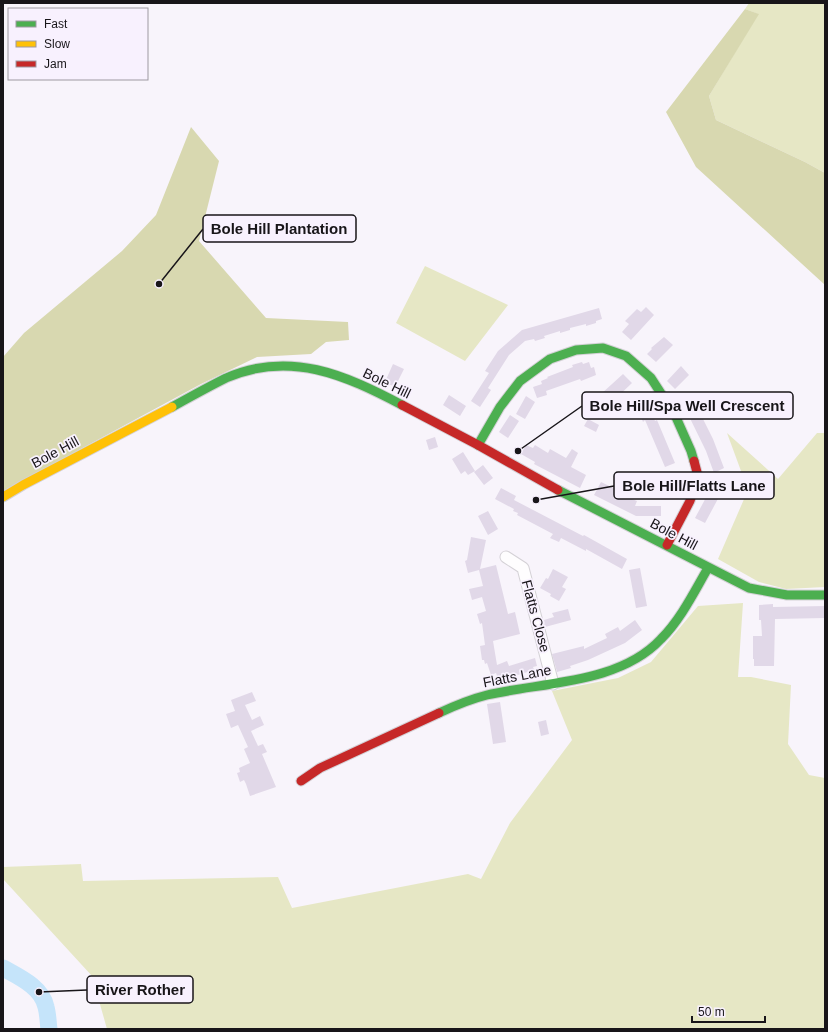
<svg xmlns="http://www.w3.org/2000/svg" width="828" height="1032" viewBox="0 0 828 1032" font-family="Arial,sans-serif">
<rect width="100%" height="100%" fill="#f8f4fb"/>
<path fill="#e6e7c5" d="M749 3H825V173L805 162 716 120 709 96 758 14 745 9Z
M425 266 508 305 465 361 396 323Z
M727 433 778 479 817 433H825V587L786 589 759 582 718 559 748 490Z
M743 603 738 677H751L791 685 788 744 809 775 825 778V1029H107L92 976 3 879V867L81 864 83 881 278 877 292 908 468 874 481 879 510 823 572 740 552 691 618 678 651 662 698 606Z"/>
<path fill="#d8d8b0" d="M745 9 759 14 709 96 716 120 805 162 825 173V285L696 167 666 112Z
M191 127 219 161 199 241 266 318 348 322 349 340 326 342 311 354 257 357 201 384 3 491V357L24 333 122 251 156 215Z"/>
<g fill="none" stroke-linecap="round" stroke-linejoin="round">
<path stroke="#c5e4fa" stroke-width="17" d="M3 968C19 977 42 987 46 1007 48 1014 48 1022 49 1029"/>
</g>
<path fill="#e1d8e8" d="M646 307 654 315 631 340 622 332 629 324 625 321 637 309 641 312Z
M599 308 602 319 596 321V323L586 326V324L570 328V330L560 333V331L544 336 545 338 535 341 534 339 525 341 509 355 488 388 491 390 480 407 471 401 489 373 485 371 498 351 522 330Z
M664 337 673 345 656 362 647 354 652 349 651 348Z
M582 362 583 364 589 362 591 368 594 367 596 375 581 381 580 379 546 391 547 395 537 398 533 387 542 384 541 381 548 378 547 377 573 367 572 365Z
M393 364 404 369 395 387 385 382Z
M681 366 689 375 675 389 667 381Z
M623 374 632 383 610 404 601 394Z
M449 395 466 406 460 416 443 405Z
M526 396 535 402 525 419 516 414Z
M692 397 713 439 724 468 714 473 706 451 682 402Z
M646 399 652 413 646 419 653 416 655 421 657 420 675 463 665 467 645 420 643 422 636 404Z
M510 415 519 421 508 438 499 432Z
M588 419 599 425 596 432 584 426Z
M435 437 438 447 429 450 426 440Z
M526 445 533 448 535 445 548 453 550 449 566 458 572 449 578 453 571 467 586 475 580 488 534 464 535 462 521 454Z
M463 452 475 471 468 475 465 471 461 474 452 459Z
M483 465 493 478 484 485 474 472Z
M715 476 727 482 705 523 695 518 709 492 707 491Z
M601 482 630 496 629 498 637 501 635 506H661V516H636L594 495Z
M501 488 516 496 514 500 583 536 584 535 627 559 622 569 586 549V551L561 538 559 542 550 538 553 534 517 515 518 513 513 511 514 509 495 499Z
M488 511 498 529 488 535 478 516Z
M471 537 486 540 480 569 496 565 508 614 515 612 520 634 493 641 497 665 507 661 509 666 535 658 537 666 533 667 534 670 508 678 509 681 504 683 500 684 496 673 491 675 487 663 485 664 484 660H482L480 646 485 645 482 623 480 624 477 614 486 611 482 597 472 600 469 589 483 586 479 570 468 573 465 561 467 560Z
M640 568 647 606 636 608 629 570Z
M553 569 568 577 562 587 566 589 559 601 550 596 551 594 540 588 546 578 548 579Z
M773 604V607L825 606V618L775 619 774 666H754V659H753V636H762L761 620H759V605Z
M568 609 571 620 545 627 544 620 554 617 552 613Z
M635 620 642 630 625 643 588 660 570 666 571 668 557 672 552 654 584 646V649L607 638 605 634 618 627 620 631Z
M252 692 256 701 245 705 252 720 260 716 264 725 251 731 258 746 263 744 267 752 262 754 276 787 250 796 246 784 244 780 240 782 237 773 240 772 239 768 250 763 244 749 248 747 238 725 231 728 226 714 235 711 231 700Z
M500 702 506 742 493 744 487 704Z
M546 720 549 734 541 736 538 722Z"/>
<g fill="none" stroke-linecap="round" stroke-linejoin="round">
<g stroke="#d4d1d6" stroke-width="13">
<path id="street" d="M506 557 523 568 553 684"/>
</g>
<g stroke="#d4d1d6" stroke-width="11">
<path id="fast" d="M172 407C190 397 208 387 226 378 290 350 345 375 402 405
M478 445 500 407 520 381 550 359 576 350 603 348 626 356 651 378 675 415 691 451 694 461
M558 490 749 588 787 595H825
M439 713C454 706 471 699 487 695 543 682 619 684 661 639 681 619 694 592 708 568"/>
</g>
<g stroke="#d4d1d6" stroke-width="11">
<path id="slow" d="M3 497 23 485 172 407"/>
</g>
<g stroke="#d4d1d6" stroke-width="11">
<path id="jam" d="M402 405 478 445 558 490
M667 545 690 501 698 476 694 461
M301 781 320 768 439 713"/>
</g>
<use href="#street" stroke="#fefdfe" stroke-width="11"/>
<use href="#fast" stroke="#4caf50" stroke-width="9"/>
<use href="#slow" stroke="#ffc107" stroke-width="9"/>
<use href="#jam" stroke="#c62828" stroke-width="9"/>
</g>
<g text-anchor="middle" stroke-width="3.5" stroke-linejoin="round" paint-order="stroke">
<g font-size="14" fill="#181519" stroke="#f8f1fe">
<text transform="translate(387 383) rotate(26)" y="5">Bole Hill</text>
<text transform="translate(55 452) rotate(-28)" y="5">Bole Hill</text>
<text transform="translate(674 534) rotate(28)" y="5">Bole Hill</text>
<text transform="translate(536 616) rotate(75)" y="5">Flatts Close</text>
<text transform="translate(517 676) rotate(-11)" y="5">Flatts Lane</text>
</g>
</g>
<path fill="none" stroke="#181519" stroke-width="1.5" d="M159 284L203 229M518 451L582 406M536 500L614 486M39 992L87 990"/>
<g fill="#181519" stroke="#f8f1fe" stroke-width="1.5">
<circle cx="159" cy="284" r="4"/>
<circle cx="518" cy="451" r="4"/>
<circle cx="536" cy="500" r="4"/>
<circle cx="39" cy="992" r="4"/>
</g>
<g fill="#f8f1fe" stroke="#181519" stroke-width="1.5">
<rect x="203" y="215" width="153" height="27" rx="4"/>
<rect x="582" y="392" width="211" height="27" rx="4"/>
<rect x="614" y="472" width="160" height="27" rx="4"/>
<rect x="87" y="976" width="106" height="27" rx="4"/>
</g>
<g font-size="15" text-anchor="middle" font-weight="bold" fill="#181519">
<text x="279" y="234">Bole Hill Plantation</text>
<text x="687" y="411">Bole Hill/Spa Well Crescent</text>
<text x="694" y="491">Bole Hill/Flatts Lane</text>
<text x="140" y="995">River Rother</text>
</g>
<rect width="828" height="1032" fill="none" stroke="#181519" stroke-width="8"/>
<rect x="8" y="8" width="140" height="72" fill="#f8f1fe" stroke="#9e99a2"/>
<rect x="16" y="21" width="20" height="6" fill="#4caf50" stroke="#9e99a2"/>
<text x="44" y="28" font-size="12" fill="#181519">Fast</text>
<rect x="16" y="41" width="20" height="6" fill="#ffc107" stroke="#9e99a2"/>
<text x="44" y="48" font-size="12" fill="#181519">Slow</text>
<rect x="16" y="61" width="20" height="6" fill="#c62828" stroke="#9e99a2"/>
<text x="44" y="68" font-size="12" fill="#181519">Jam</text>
<path d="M692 1016v6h73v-6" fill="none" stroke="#181519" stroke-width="2"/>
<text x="698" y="1016" font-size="12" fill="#181519" stroke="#f8f1fe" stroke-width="3" paint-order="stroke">50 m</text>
</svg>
